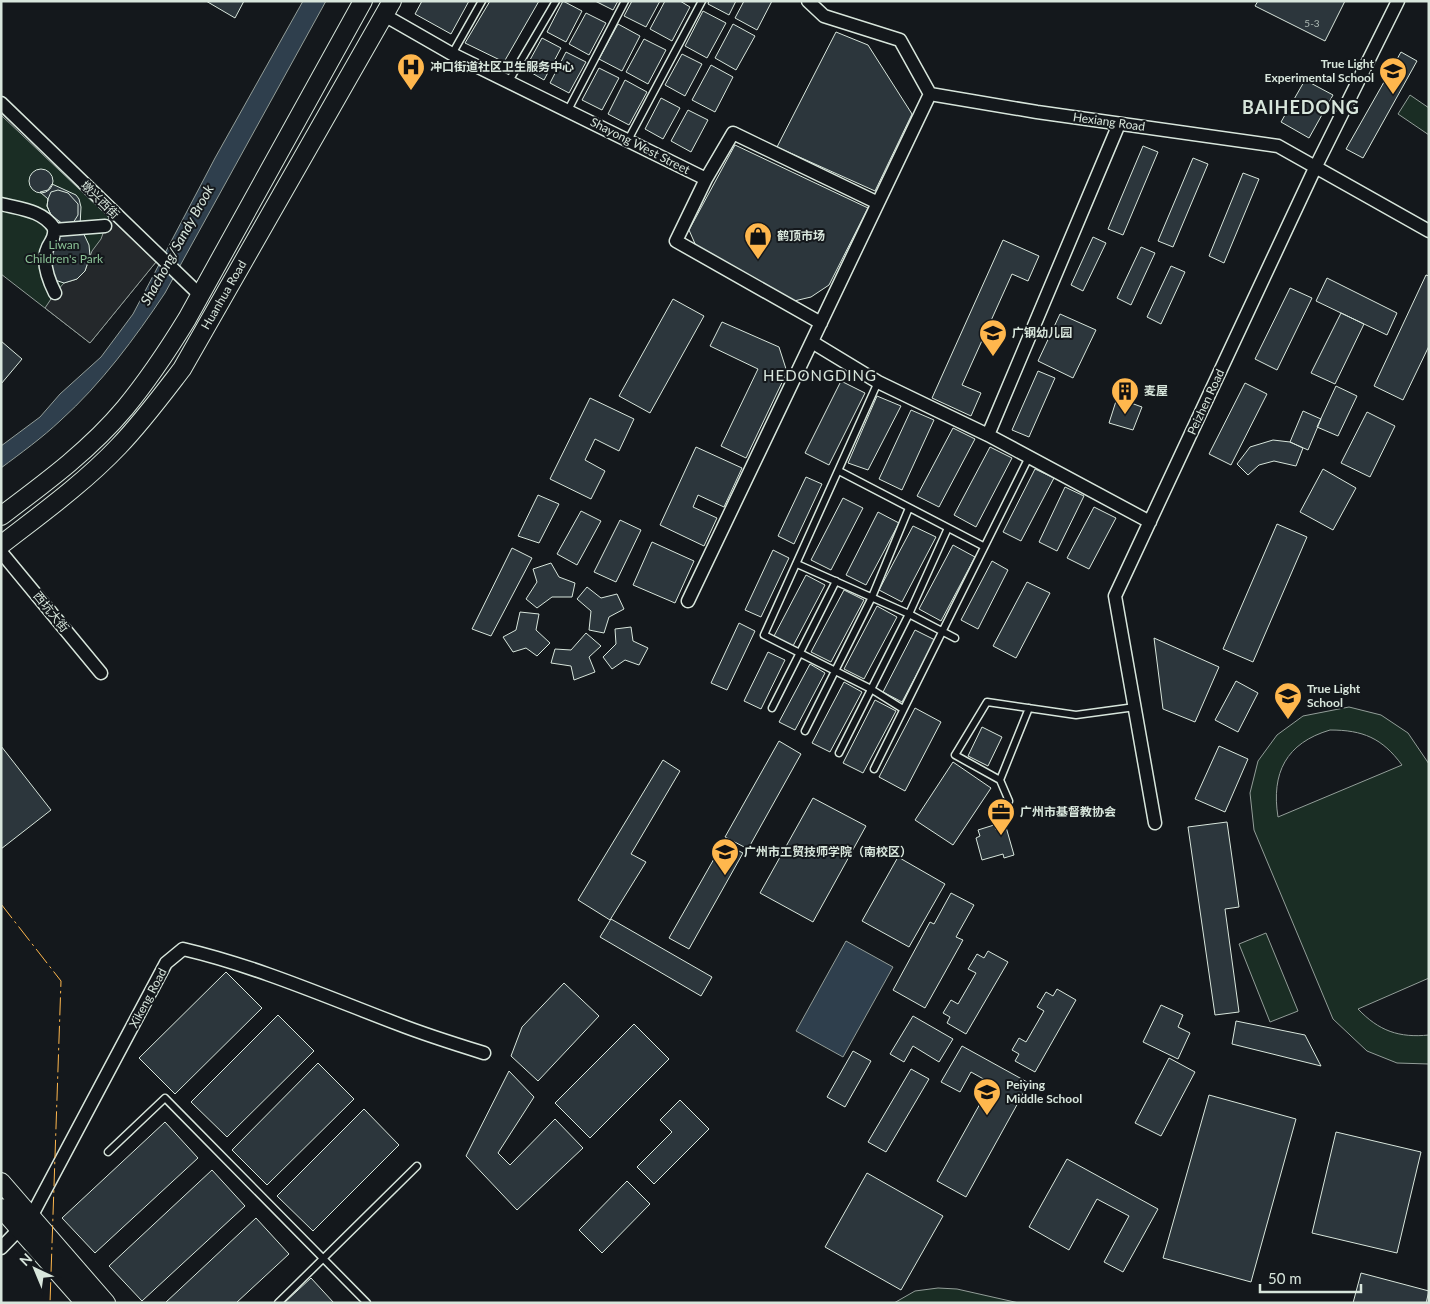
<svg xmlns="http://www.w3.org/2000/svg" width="1430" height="1304" viewBox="0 0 1430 1304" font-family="Lato,'Noto Sans SC',sans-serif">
<rect width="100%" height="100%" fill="#14181c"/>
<path fill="#1a2d24" stroke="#939e99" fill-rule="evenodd" d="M1410 95 1429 108V135L1398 114Z
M1 115 156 262 90 343 1 274Z
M1349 707 1381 715 1408 733 1429 764V978L1358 1009C1379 1031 1399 1038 1429 1035V1064L1397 1063 1367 1051 1333 1019 1254 830 1250 793 1258 761 1277 735 1303 716ZM1330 730C1363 730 1382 738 1402 765L1278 817C1271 773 1286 743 1330 730Z
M1266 933 1298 1011 1270 1022 1239 944Z
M938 1288 957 1289 1019 1303H894L915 1291Z"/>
<path fill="#24282b" stroke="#939e99" d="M109 217 156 262 90 343 45 308 55 293 64 283 77 279 85 271 92 251 101 239Z"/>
<path fill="#2f3f4d" stroke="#939e99" d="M303 1H326L165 293C135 338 101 384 61 420 42 438 21 453 1 468V446L40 417 60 394 101 357 133 314 215 158Z
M846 941 893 967 843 1057 796 1031Z"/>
<path fill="#2c363c" stroke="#d8e6dc" d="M206 1H244L235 18Z
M422 1H469L451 34 415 14Z
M490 1H539L504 62 465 43Z
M563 1 582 11 566 42 547 32Z
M595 1H618L613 10Z
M632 1H660L646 27 624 16Z
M665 1H680L690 7 672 41 650 29Z
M709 1H736L729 15 708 4Z
M744 1H772L757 30 735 18Z
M1258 1H1345L1325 41 1255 6Z
M703 11 726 23 707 58 685 46Z
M586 13 606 23 589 55 569 44Z
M618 24 640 36 622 71 599 59Z
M733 24 755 36 736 70 715 58Z
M836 32 868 45 912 114 875 191 777 147Z
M542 38 561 48 544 80 525 69Z
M644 39 666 50 648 84 626 72Z
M566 52 586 62 569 93 550 83Z
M1401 52 1417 61 1363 158 1346 149Z
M682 54 702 64 685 96 665 85Z
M711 65 733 77 715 112 692 100Z
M599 68 619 78 602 110 582 100Z
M625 80 647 92 629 125 608 114Z
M1305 80 1333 95 1309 138 1281 122Z
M661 98 680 108 663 139 645 129Z
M688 110 708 120 691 152 671 141Z
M735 145 868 208 829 285 811 297 790 302 696 246 689 230Z
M1143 146 1158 152 1123 235 1108 229Z
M1193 158 1208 164 1173 247 1158 241Z
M29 181a12 12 0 1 1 24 0a12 12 0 1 1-24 0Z
M1243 173 1259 179 1224 263 1209 256Z
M52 184 76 195 79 199 81 207 80 226 89 245 90 256 85 271 77 279 64 283 55 280 48 262 62 226 51 215 47 206 48 199 40 192 48 190Z
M58 190 68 193 78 204V215L73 223 63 224 51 215 47 206 48 199 51 192Z
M1093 237 1106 243 1083 291 1071 285Z
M1003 240 1039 256 1028 281 1012 274 962 385 981 393 971 416 932 398Z
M1141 247 1155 253 1131 305 1117 298Z
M1171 266 1185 272 1161 324 1147 317Z
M1426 275 1429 276V346L1403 400 1374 386Z
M1327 278 1397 313 1387 335 1316 301Z
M1290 288 1312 298 1277 370 1255 359Z
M673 299 704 316 650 413 619 396Z
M1341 313 1364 324 1335 384 1311 373Z
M1060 314 1096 330 1073 378 1038 361Z
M722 322 779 347 787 372 746 458 721 446 758 369 710 346Z
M1 341 22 359 1 384Z
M1038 371 1055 378 1029 437 1012 430Z
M841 381 865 393 829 465 805 453Z
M1245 383 1267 394 1231 465 1209 454Z
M1336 386 1357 396 1338 436 1317 427Z
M877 396 901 406 868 470 848 463Z
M590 398 634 419 619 451 595 439 585 460 605 471 591 499 550 479Z
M1117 398 1142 407 1133 430 1109 423Z
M911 410 934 420 902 490 879 479Z
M1303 411 1321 419 1308 450 1290 442Z
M1367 412 1395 426 1370 477 1341 463Z
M953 428 975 439 939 507 917 496Z
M1273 440 1290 442 1303 448 1296 466 1274 461 1259 465 1248 475 1237 464 1250 447Z
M696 447 742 468 724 507 698 495 693 507 717 518 704 546 660 525Z
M990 447 1012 458 976 527 954 515Z
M1035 469 1054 478 1021 541 1003 532Z
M1323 469 1356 488 1333 530 1300 512Z
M806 477 822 484 794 544 778 536Z
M1065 487 1084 496 1057 551 1039 542Z
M538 495 559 504 539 543 518 536Z
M843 498 863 508 831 570 811 560Z
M1094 507 1116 518 1089 569 1067 558Z
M581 511 601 521 577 565 557 554Z
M878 512 899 523 866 585 846 575Z
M620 520 641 530 616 582 594 572Z
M1277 524 1307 537 1253 662 1223 649Z
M913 526 936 537 902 602 879 590Z
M652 542 694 561 675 603 633 585Z
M953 545 975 557 941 621 919 609Z
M512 548 532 558 491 636 472 629Z
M773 550 789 558 761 617 745 610Z
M992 561 1008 570 978 629 961 620Z
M551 563 559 577 575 583 572 597H552L537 608 526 599 537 582 533 569Z
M806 575 825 585 793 646 774 636Z
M1027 582 1050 593 1016 658 993 646Z
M587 587 601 598 617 594 624 609 609 617 604 633 589 630 591 611 577 599Z
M844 590 864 600 831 662 811 652Z
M877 606 897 617 864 679 844 669Z
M520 612 539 614 536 630 550 643 537 656 526 648 513 652 503 637 516 630Z
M739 623 755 631 727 690 711 683Z
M631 627 633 641 648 648 639 665 625 660 612 669 603 657 616 644 615 629Z
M915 630 935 640 902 702 883 692Z
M586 633 601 646 589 657 595 672 574 680 571 666 551 663 555 649 571 650Z
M1154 638 1219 667 1195 722 1163 709Z
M768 652 785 660 761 709 744 701Z
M810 664 825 673 795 730 779 722Z
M1236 681 1258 693 1238 732 1215 720Z
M844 682 862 692 830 752 812 743Z
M875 700 896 711 863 773 843 763Z
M915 708 941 722 905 791 879 777Z
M982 727 1002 737 988 766 968 756Z
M779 741 801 754 748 849 725 837Z
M1 746 51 810 1 849Z
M1219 746 1248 759 1225 812 1195 799Z
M663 760 680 771 631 854 646 862 610 920 578 900Z
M953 762 991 788 953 845 915 820Z
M813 798 866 826 813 922 760 893Z
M1227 822 1239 907 1225 909 1239 1012 1215 1015 1188 827Z
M994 825 996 830 1006 827 1014 855 1004 858 1003 854 982 860 976 838 980 836 978 830Z
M723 843 743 853 689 949 669 938Z
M898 857 945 884 909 947 862 921Z
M951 893 974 905 956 937 963 940 925 1008 893 990 930 922 934 924Z
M611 919 712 977 701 996 600 937Z
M988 951 1008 962 966 1034 947 1023 950 1017 943 1013 951 1000 958 1004 976 973 968 969 977 954 984 958Z
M226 972 262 1008 175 1094 139 1058Z
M564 983 599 1016 538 1081 511 1056 522 1027Z
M1057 989 1076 1000 1035 1072 1015 1061 1019 1054 1012 1050 1019 1038 1026 1042 1044 1011 1037 1007 1046 992 1053 996Z
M1161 1005 1183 1015 1178 1027 1190 1033 1178 1059 1143 1042Z
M278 1015 314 1051 227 1137 191 1102Z
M913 1016 953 1039 939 1062 913 1046 904 1062 890 1054Z
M1236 1021 1305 1035 1321 1066 1232 1044Z
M634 1024 669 1059 590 1138 555 1103Z
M962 1046 1029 1083 966 1197 937 1181 981 1102 988 1106 998 1087 971 1072 960 1092 941 1082Z
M853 1051 871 1061 845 1107 827 1097Z
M1169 1058 1195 1072 1161 1136 1135 1123Z
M318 1063 354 1099 267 1185 232 1150Z
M911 1069 929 1079 886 1152 868 1142Z
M509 1071 534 1097 498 1153 510 1165 555 1119 583 1148 517 1210 466 1156Z
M1209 1095 1296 1119 1251 1282 1163 1258Z
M680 1100 709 1129 654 1184 637 1167 672 1132 660 1120Z
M364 1109 399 1145 313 1231 277 1196Z
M165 1122 198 1158 95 1253 62 1218Z
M1336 1132 1421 1152 1397 1253 1312 1233Z
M1067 1159 1158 1209 1123 1272 1104 1262 1129 1216 1097 1199 1069 1250 1029 1227Z
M212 1170 245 1206 142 1301 109 1266Z
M867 1173 943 1216 901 1290 825 1247Z
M627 1181 650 1204 602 1253 579 1230Z
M256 1218 289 1254 236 1303H165Z
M1361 1273 1429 1291 1426 1303H1353Z
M311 1278 334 1303H284Z"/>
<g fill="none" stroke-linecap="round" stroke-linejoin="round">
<g stroke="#d8e6dc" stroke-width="9">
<path id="lane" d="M452 54 482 1
M509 81 556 1
M568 110 625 1
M628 140 702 1
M878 382 764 635 871 689 903 709
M839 471 983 546
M797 564 909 614 955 638
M772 708 836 581
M805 731 872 597 909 508
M839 753 909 614 948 528
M874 769 1029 457
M1000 780 1029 708
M1009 801 1000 780 955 755 987 702 1076 715 1135 707
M108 1152 165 1098 367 1303
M278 1303 417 1166"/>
</g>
<g stroke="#d8e6dc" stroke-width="15">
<path id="street" d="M808 1 824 16 900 40 930 94 1037 112 1278 146 1429 231
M384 15 452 54 706 179 733 133 878 203
M1 103 200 295
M706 179 676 241 821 323
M1 204C20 209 42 210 54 228 55 236 52 240 48 247 41 261 48 279 55 293
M54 230 105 226
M812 342 878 382 988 435 1150 522
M988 435 1119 124
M1 552 101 673
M688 601 930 94
M1155 823 1115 596 1316 166 1398 1
M1 1248 31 1217 166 963 183 949C256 966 327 997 398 1024 426 1035 455 1044 484 1053"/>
</g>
<g stroke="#d8e6dc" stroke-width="20">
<path id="secondary" d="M1 516C45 483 90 450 125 408 148 380 168 350 187 319L363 1
M1 545C41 514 84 483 119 446 142 422 162 395 182 369L392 1
M1 1182 106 1303
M1 1208 85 1303"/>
</g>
<use href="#lane" stroke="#14181c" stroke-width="6"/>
<use href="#street" stroke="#14181c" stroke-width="12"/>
<use href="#secondary" stroke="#14181c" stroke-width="18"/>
<path stroke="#ffb74d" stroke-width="1" stroke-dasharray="18 4 2.5 4" stroke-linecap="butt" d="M1 904 61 981 50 1303"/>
</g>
<defs>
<g id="hospital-pin" transform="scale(1.4375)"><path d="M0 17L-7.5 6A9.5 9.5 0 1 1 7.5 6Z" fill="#ffb74d" stroke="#14181c"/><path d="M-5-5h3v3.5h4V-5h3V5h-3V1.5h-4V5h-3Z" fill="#111"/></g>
<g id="school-pin" transform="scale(1.4375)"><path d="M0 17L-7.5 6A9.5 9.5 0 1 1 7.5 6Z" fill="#ffb74d" stroke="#14181c"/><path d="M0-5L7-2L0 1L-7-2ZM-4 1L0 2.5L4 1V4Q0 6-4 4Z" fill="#111"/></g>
<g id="shop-pin" transform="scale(1.4375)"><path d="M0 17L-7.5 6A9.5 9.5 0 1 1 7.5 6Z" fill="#ffb74d" stroke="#14181c"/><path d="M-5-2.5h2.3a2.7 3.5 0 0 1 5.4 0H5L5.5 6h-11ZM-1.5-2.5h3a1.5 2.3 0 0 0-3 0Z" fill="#111"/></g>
<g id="building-pin" transform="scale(1.4375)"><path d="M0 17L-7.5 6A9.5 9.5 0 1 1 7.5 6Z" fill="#ffb74d" stroke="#14181c"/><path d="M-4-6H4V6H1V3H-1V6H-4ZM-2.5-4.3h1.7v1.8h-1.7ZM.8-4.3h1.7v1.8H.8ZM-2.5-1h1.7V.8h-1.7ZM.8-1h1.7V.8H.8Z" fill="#111"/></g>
<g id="office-pin" transform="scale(1.4375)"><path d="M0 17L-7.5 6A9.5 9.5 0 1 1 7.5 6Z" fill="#ffb74d" stroke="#14181c"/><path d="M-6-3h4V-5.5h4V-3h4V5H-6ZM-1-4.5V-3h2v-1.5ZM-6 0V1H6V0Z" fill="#111"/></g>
<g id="university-pin" transform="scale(1.4375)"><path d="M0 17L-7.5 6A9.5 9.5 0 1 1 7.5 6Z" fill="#ffb74d" stroke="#14181c"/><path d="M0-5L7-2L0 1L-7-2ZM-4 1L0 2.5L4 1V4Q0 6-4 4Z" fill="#111"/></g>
</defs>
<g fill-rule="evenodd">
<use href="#hospital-pin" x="411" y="67"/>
<use href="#school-pin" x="1393" y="71"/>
<use href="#shop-pin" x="758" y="236"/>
<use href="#school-pin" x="993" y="333"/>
<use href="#building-pin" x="1125" y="391"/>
<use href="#school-pin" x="1288" y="696"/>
<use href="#office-pin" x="1001" y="812"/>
<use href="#university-pin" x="725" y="852"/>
<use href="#school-pin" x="987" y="1092"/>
</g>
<g text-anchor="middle" stroke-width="4" stroke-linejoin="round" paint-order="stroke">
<g font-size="10" fill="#adbab4">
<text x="1312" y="27">5-3</text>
</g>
<g font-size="12" font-weight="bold" fill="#d8e6dc" stroke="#14181c" text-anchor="start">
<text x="1374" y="68" text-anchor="end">True Light<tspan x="1374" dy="14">Experimental School</tspan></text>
<text x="430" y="71">冲口街道社区卫生服务中心</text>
<text x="777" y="240">鹤顶市场</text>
<text x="1012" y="337">广钢幼儿园</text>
<text x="1144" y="395">麦屋</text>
<text x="1307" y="693">True Light<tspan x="1307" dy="14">School</tspan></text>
<text x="1020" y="816">广州市基督教协会</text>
<text x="744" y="856">广州市工贸技师学院（南校区）</text>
<text x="1006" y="1089">Peiying<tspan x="1006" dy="14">Middle School</tspan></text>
</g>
<g font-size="12" fill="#d8e6dc" stroke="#14181c">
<text transform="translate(1109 122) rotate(8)" y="4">Hexiang Road</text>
<text transform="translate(640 146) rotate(27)" y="4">Shayong West Street</text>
<text transform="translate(100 200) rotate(44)" y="4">墩兴西街</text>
<text transform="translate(224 295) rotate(-60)" y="4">Huanhua Road</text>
<text transform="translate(1206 402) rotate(-65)" y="4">Peizhen Road</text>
<text transform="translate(51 612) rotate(51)" y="4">西坑大街</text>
<text transform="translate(148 998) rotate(-62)" y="4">Xikeng Road</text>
</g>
<g font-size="12" fill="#8ac095" stroke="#14181c">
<text x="64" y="249">Liwan<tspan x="64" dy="14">Children's Park</tspan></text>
</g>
<g font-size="14" font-style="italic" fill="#d8e6dc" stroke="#14181c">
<text transform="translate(177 245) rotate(-61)" y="5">Shachong/Sandy Brook</text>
</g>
<g font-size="15" letter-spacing="1" fill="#d8e6dc" stroke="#14181c">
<text x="820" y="381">HEDONGDING</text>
</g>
<g font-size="18" font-weight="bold" letter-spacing="1" fill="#d8e6dc" stroke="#14181c">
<text x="1301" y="114">BAIHEDONG</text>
</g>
</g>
<rect width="1430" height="1304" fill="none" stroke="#d8e6dc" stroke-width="5"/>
<g transform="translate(35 1269) rotate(316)" stroke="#14181c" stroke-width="4" paint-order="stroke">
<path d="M0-4L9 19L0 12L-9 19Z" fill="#d8e6dc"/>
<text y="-8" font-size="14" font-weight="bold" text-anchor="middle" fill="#d8e6dc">N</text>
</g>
<path d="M1260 1284v8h101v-8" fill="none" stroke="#d8e6dc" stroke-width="2.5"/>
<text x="1268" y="1284" font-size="15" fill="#d8e6dc" stroke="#14181c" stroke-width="4" paint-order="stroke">50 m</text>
</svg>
